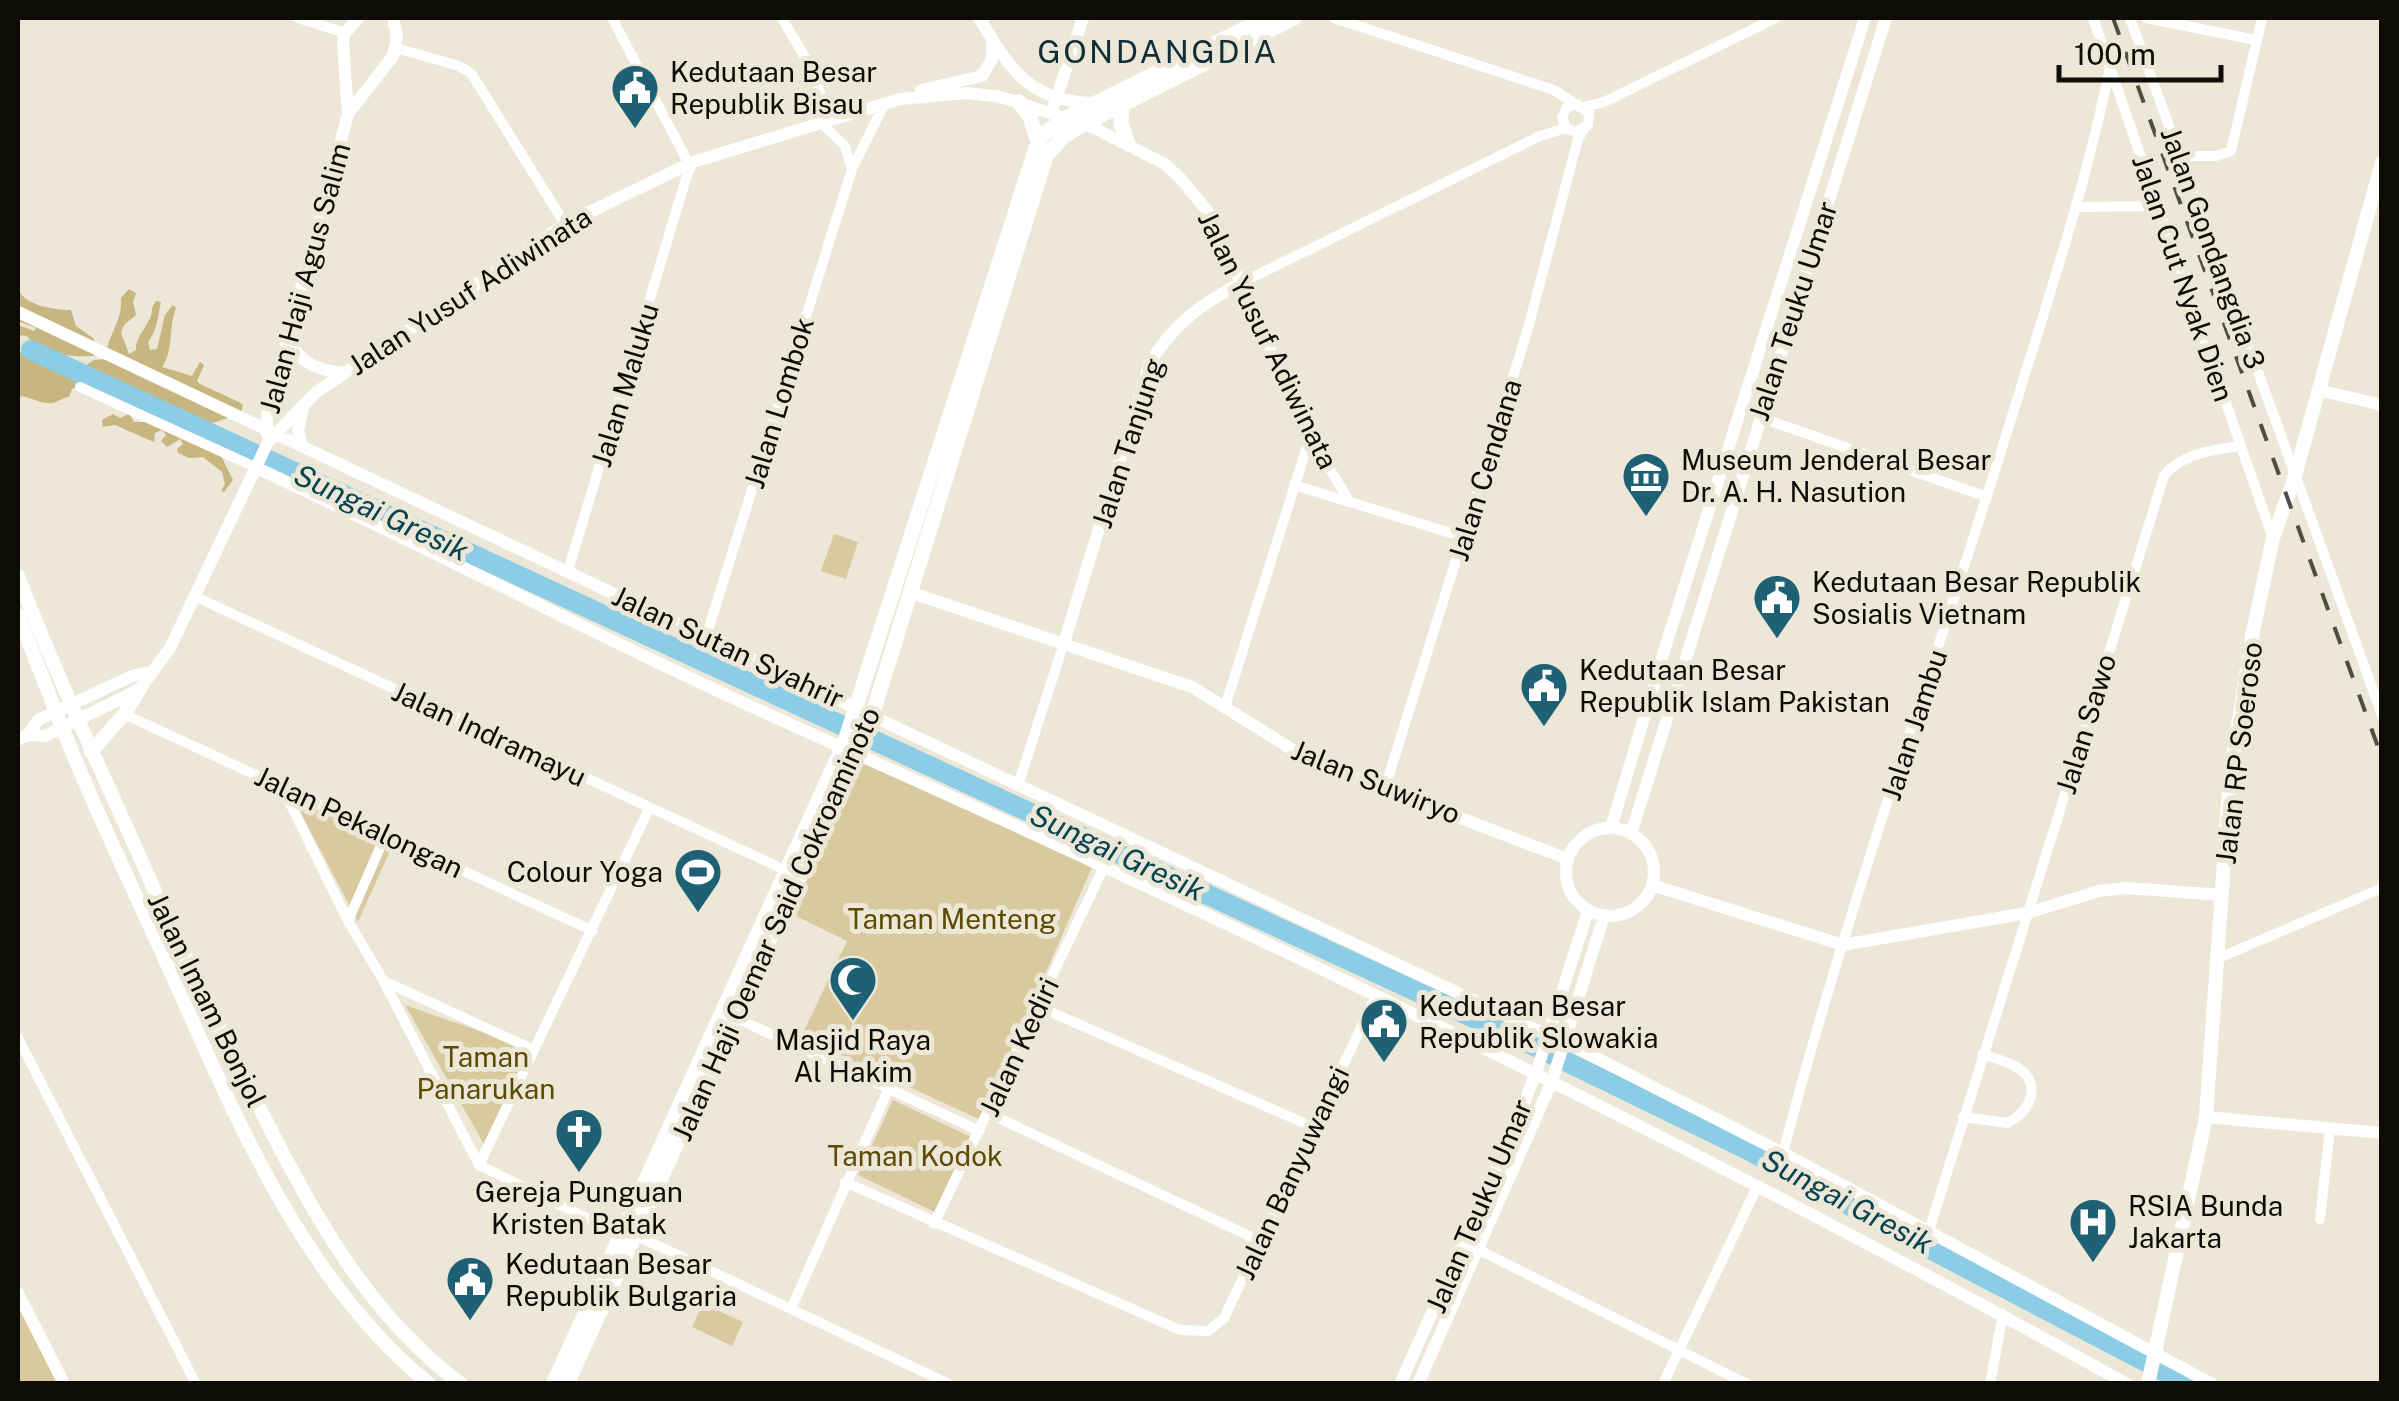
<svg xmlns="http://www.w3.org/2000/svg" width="2399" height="1401" viewBox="0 0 2399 1401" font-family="'Public Sans',sans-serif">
<rect width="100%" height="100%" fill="#ece7d6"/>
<path fill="#d8ca9e" d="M834 534 858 542 846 579 821 571Z
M860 760 1093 865 981 1120 801 1037 847 941 792 914Z
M292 796 393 844 358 922Z
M405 1005 536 1051 489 1153Z
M893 1100 973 1138 937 1213 858 1175Z
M18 1304 59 1383H18Z
M703 1304 743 1322 732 1346 692 1327Z"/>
<path fill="#c7b67f" d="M18 289C25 306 54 310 71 310L76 326 93 338 99 350 93 356C72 357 40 356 27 336L18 335V325L34 331 36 328 18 321Z
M129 289 136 293 133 302 136 315 124 325 121 333 129 354 136 350C135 334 153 323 152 308L156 301 161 302C158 316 157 331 148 342L150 350 157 349 165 315 173 305 176 308C168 328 174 350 162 367L192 376 200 362 204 365 197 381 200 384 239 402 243 405 241 413 205 426C191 418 168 411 158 402 142 402 92 382 85 366L94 360 106 359C106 336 123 322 121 298Z
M20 352 32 356 40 353 49 356 57 372 61 373 66 368 80 371 83 384 72 389 69 397C60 398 55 405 47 403 36 402 29 396 18 396Z
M98 387 110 393H118L133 403H146L164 416 181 420 200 433 226 437 240 449 238 457 221 456 233 480 224 492 221 491 225 484 222 472 203 457 189 458 178 453 177 449 183 444 180 439 167 447 161 441 166 435 162 430 155 433 154 442 115 425 103 427 102 420 113 414 120 418 129 414 134 422H149L95 390Z"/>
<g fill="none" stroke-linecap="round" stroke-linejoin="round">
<path stroke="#8bcde6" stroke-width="20" d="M31 350 1532 1045 1746 1149 1926 1247 2188 1384"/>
<path stroke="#fff" stroke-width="10" d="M298 18 345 33
M612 18 689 164
M782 18C798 48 830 87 820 122L845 146 852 169
M1334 18 1554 90 1589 113 1588 125 1575 132 1566 128 1562 117 1567 107 1577 104
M2093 18 2272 536
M2130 18 2382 715
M2146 18 2256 40
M396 48 459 66 471 73 565 224
M1584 107 1604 102 1776 18
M2180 156H2216L2231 151 2262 18
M2076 207 2158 206
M80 387 255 467
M1759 417 1987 497
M1294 485 1349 502
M1464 537 1350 502 1310 437 1241 283 1540 136 1566 128
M568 571 687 175 693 162
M194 596 785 870
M706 637 852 169 885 103
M1225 707 1310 437
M124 714 593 931
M281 785 348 921 383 980 479 1165 619 1234
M1018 785 1064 643
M1385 788 1527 332 1578 139 1584 129
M348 921 386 834
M2219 958 2382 888
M384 981 534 1050
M1037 1006 1313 1127
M734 1017 980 1131
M18 1038 196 1384
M988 1113 1258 1240
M1963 1117 2007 1123C2027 1114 2043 1088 2021 1070 2011 1062 1994 1058 1982 1054
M1783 1153C1850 895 1943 643 2021 387 2054 281 2088 176 2110 67
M479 1165 649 809
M845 1182 1180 1330 1208 1331 1224 1318 1376 996
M2320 1219 2330 1129
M934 1224 1103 869
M1928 1234 2164 476C2180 454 2216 449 2241 446
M635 1235 949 1384
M1465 1243 1747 1384
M791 1309 888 1090
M1663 1384 1758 1185
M1990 1384 2003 1314"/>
<path stroke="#fff" stroke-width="12" d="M979 18C1011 70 1028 101 1095 103
M921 90 982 76 992 59V42
M1054 105 1083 18
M348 114 393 56 397 37 393 18
M18 312 1547 1035
M289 336C297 363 317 370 344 373
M2318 390 2382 405
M267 434V415L348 114 343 43 345 33 358 18
M302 445 298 430 303 408
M255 467C451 559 643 660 841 747 1278 942 1708 1152 2127 1384
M909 592 1192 687 1311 761 1568 859
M28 735 38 720 132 676 152 672
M18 740 28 735 45 736 140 689 170 648 268 442 315 393 565 224 693 162 900 99 968 93 1001 97 1092 127 1165 164 1182 180 1208 212 1241 283C1202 303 1171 326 1149 365L1064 643
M1611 828 1665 648 1865 18
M1566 872a44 44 0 1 1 88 0a44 44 0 1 1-88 0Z
M1631 834 1886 18
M1652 885 1843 945 2027 913 2099 891 2126 888 2222 895
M1565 1042 1783 1153 2212 1384
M2206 1117 2382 1133
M18 1293 64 1384
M1400 1384 1512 1134 1537 1070 1588 911
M1418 1384 1552 1081 1604 916"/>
<path stroke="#fff" stroke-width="14" d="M18 576C55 673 100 767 142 862 176 939 212 1014 250 1089 305 1198 360 1309 461 1384
M18 615C35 657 51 700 68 742 100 821 138 899 173 977 237 1121 304 1282 429 1384
M91 752 124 714 140 689
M2148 1384 2206 1117 2230 776 2252 636 2273 538 2294 479 2382 163"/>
<path stroke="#fff" stroke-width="15" d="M1019 102 1030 117 1038 142
M1122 105 1121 124 1128 143
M553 1384 844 744 1038 142 1045 133 1066 118 1266 18
M567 1384 780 917 861 751 1046 156 1064 136 1084 124 1294 18"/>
<path stroke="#504d44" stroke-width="4" stroke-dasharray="18 18" stroke-linecap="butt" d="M2113 18 2382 758"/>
</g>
<defs>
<g id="civic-pin" transform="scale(2.5)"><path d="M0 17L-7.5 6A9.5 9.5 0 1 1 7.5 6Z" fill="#1e6074" stroke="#ece7d6"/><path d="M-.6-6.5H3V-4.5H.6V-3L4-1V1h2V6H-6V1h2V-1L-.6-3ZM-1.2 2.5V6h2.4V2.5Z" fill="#fff"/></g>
<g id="museum-pin" transform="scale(2.5)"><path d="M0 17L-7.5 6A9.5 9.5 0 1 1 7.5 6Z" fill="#1e6074" stroke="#ece7d6"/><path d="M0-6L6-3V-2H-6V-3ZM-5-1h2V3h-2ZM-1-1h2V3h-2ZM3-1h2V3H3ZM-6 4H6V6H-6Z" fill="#fff"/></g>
<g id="stadium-pin" transform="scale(2.5)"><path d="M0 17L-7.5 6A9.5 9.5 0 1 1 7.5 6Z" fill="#1e6074" stroke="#ece7d6"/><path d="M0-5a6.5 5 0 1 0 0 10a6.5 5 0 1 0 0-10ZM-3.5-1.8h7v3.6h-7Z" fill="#fff"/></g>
<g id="mosque-pin" transform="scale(2.5)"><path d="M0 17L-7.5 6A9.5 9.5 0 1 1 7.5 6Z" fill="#1e6074" stroke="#ece7d6"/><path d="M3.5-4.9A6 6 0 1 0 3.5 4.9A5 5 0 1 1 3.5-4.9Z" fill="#fff"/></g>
<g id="church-pin" transform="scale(2.5)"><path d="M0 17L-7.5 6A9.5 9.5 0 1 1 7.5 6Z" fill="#1e6074" stroke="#ece7d6"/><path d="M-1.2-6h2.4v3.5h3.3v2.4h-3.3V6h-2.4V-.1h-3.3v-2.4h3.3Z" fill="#fff"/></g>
<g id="hospital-pin" transform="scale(2.5)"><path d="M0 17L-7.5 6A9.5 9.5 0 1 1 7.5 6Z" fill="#1e6074" stroke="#ece7d6"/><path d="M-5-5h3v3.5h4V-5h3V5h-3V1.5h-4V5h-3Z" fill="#fff"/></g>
</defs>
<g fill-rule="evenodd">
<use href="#civic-pin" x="635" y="88"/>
<use href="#museum-pin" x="1646" y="476"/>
<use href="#civic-pin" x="1777" y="598"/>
<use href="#civic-pin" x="1544" y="686"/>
<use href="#stadium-pin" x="698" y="872"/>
<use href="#mosque-pin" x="853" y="980"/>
<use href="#civic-pin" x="1384" y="1022"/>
<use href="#church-pin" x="579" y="1132"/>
<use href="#hospital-pin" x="2093" y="1222"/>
<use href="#civic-pin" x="470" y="1280"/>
</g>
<g text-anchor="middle" stroke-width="10" stroke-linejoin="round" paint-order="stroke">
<g font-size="28" fill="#0e0c07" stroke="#ece7d6" text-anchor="start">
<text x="670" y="82">Kedutaan Besar<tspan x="670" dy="32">Republik Bisau</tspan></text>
<text x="1681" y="470">Museum Jenderal Besar<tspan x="1681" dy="32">Dr. A. H. Nasution</tspan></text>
<text x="1812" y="592">Kedutaan Besar Republik<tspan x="1812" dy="32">Sosialis Vietnam</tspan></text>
<text x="1579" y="680">Kedutaan Besar<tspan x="1579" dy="32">Republik Islam Pakistan</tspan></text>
<text x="663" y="882" text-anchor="end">Colour Yoga</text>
<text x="1419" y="1016">Kedutaan Besar<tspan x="1419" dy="32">Republik Slowakia</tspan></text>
<text x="853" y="1050" text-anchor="middle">Masjid Raya<tspan x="853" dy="32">Al Hakim</tspan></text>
<text x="579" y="1202" text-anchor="middle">Gereja Punguan<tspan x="579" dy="32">Kristen Batak</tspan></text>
<text x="2128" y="1216">RSIA Bunda<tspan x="2128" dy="32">Jakarta</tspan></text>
<text x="505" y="1274">Kedutaan Besar<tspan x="505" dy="32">Republik Bulgaria</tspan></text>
</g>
<g font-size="28" fill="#0e0c07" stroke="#ece7d6">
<text transform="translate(2213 248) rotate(70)" y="10">Jalan Gondangdia 3</text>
<text transform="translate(305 278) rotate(-75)" y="10">Jalan Haji Agus Salim</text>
<text transform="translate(2183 278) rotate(71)" y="10">Jalan Cut Nyak Dien</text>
<text transform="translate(470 291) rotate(-33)" y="10">Jalan Yusuf Adiwinata</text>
<text transform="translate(1793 311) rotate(-72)" y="10">Jalan Teuku Umar</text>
<text transform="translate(1268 340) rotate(64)" y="10">Jalan Yusuf Adiwinata</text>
<text transform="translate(625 385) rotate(-73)" y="10">Jalan Maluku</text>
<text transform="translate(779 403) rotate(-73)" y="10">Jalan Lombok</text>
<text transform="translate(1128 443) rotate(-72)" y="10">Jalan Tanjung</text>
<text transform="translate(1485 470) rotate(-73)" y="10">Jalan Cendana</text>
<text transform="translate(728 647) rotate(25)" y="10">Jalan Sutan Syahrir</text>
<text transform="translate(2086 724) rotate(-73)" y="10">Jalan Sawo</text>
<text transform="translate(1914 725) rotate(-72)" y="10">Jalan Jambu</text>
<text transform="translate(489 734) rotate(25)" y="10">Jalan Indramayu</text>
<text transform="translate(2239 753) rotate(-83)" y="10">Jalan RP Soeroso</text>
<text transform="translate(1376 782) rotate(22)" y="10">Jalan Suwiryo</text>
<text transform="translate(359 822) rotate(25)" y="10">Jalan Pekalongan</text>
<text transform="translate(776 924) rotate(-66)" y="10">Jalan Haji Oemar Said Cokroaminoto</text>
<text transform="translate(207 1000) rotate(64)" y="10">Jalan Imam Bonjol</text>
<text transform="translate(1019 1047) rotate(-65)" y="10">Jalan Kediri</text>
<text transform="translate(1292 1173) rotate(-65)" y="10">Jalan Banyuwangi</text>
<text transform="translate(1479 1206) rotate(-67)" y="10">Jalan Teuku Umar</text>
</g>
<g font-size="28" fill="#5d4b04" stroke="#ece7d6">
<text x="952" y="929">Taman Menteng</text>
<text x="486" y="1067">Taman<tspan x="486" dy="32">Panarukan</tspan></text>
<text x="915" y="1166">Taman Kodok</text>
</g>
<g font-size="30" font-style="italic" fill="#064353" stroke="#ece7d6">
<text transform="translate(381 513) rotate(25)" y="10">Sungai Gresik</text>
<text transform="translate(1117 853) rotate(25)" y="10">Sungai Gresik</text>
<text transform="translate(1847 1202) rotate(28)" y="10">Sungai Gresik</text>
</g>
<g font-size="32" letter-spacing="2.5" fill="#102e38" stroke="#ece7d6">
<text x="1158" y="63">GONDANGDIA</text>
</g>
</g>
<rect width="2399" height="1401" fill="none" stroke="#0e0c07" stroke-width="40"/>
<path d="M2059 65v15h162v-15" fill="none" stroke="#0e0c07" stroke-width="5"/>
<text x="2074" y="65" font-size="30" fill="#0e0c07" stroke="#ece7d6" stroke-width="8" paint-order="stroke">100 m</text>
</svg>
